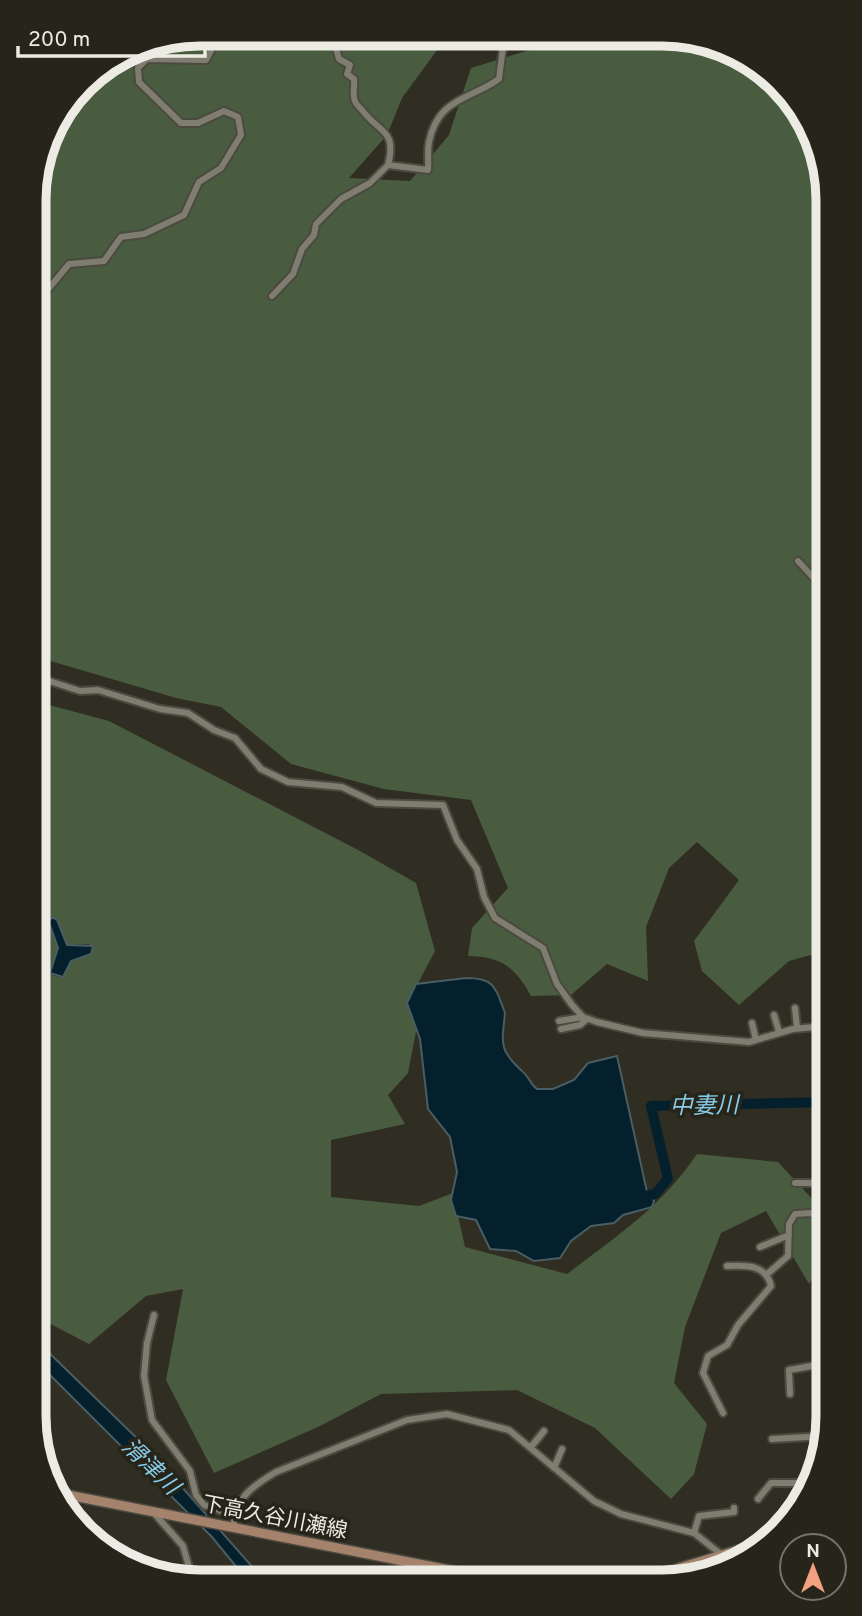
<svg xmlns="http://www.w3.org/2000/svg" width="862" height="1616" viewBox="0 0 862 1616" font-family="Overpass,'Noto Sans JP',sans-serif">
<rect width="100%" height="100%" fill="#302e23"/>
<path fill="#4a5c3f" fill-rule="evenodd" d="M200 33 448 35 402 98 387 135 349 178 410 181 449 135 471 68 539 47V35L694 36 772 74 820 147 825 951 789 961 739 1005 702 971 694 941 739 880 697 842 669 868 646 927 648 981 607 964 571 995 531 996C516 968 501 956 468 956L472 928 508 888 471 800 384 789 291 764 221 707 176 698 37 657 35 178 51 126 90 75 136 46Z
M38 702 109 721 360 851 416 883 435 951 409 1000 417 1026 408 1073 388 1095 405 1124 331 1140V1197L419 1206 453 1193 465 1247 567 1274C617 1236 661 1207 697 1154L778 1162 827 1215V1257L809 1284 766 1211 721 1233 685 1327 674 1383 707 1424 694 1474 671 1499 595 1428 517 1390 381 1394 320 1426 214 1473 166 1380 183 1289 146 1296 89 1344 41 1319ZM50 918H55L67 945 89 944 92 952 74 958 60 977 52 975 58 948Z"/>
<path fill="#03202c" stroke="#495d63" stroke-width="2" d="M52 917 57 920 67 945 93 946 91 954 71 961 63 977 50 973 58 948 49 922Z
M466 978C495 978 495 987 505 1013 502 1044 498 1049 523 1072 529 1077 531 1085 537 1089H553L574 1080 588 1063 617 1056 647 1192 654 1201 652 1207 623 1215 614 1223 591 1226 571 1241 560 1258 534 1261 516 1251 490 1249 476 1220 456 1216 451 1200 457 1172 450 1137 428 1109 420 1039 407 1003 416 984Z
M41 1345 150 1451 264 1580H247L212 1537 41 1366Z"/>
<g fill="none" stroke-linecap="round" stroke-linejoin="round">
<path stroke="#03202c" stroke-width="10" d="M639 1197 655 1194 668 1179 651 1106 826 1102"/>
<g stroke="#4b4940" stroke-width="10">
<path id="street" d="M332 34 339 59 350 65 347 74 354 79C355 85 352 95 355 101 355 103 361 109 362 110 380 134 397 129 388 165
M272 296 293 274 302 249 314 235 316 224 341 199 370 183 388 165 428 170C429 161 427 152 429 142 438 98 469 100 499 79L503 47 493 40 463 35
M35 305 69 264 104 261 121 237 144 234 184 215 199 182 221 168 241 135 238 117 224 111 198 123H181L139 82 138 68 147 59 206 60 211 51 210 45 196 34
M798 561 823 588
M37 677 80 691 98 690 160 709 188 713 214 730 235 738 261 769 288 782 342 787 376 803 443 805 457 840 477 869 484 897 495 918 543 948 557 984 572 1005 583 1017 597 1022 643 1033 749 1042 793 1029 826 1026
M795 1008 797 1028
M774 1015 779 1032
M559 1021 583 1017
M752 1023 756 1040
M561 1029 580 1025 587 1019
M795 1183H827
M760 1247 789 1235
M766 1275 788 1256 789 1224 795 1214 811 1213 827 1222
M154 1315 147 1343 144 1376 152 1420 190 1471 196 1495 204 1505 233 1515
M790 1394 789 1370 828 1363
M723 1413 703 1373 708 1356 727 1345 738 1325 771 1286C766 1264 745 1265 727 1266
M772 1439 825 1436
M531 1447 544 1431
M554 1468 562 1449
M758 1499 771 1483H807
M153 1512 183 1546 193 1581
M234 1527C232 1500 254 1485 276 1472L407 1420 447 1414 509 1430 594 1501 621 1514 694 1533 722 1555
M694 1533 699 1516 734 1512V1508
M192 1575 221 1581"/>
</g>
<g stroke="#4b4940" stroke-width="12">
<path id="secondary" d="M58 1493 485 1577
M656 1575 758 1544"/>
</g>
<use href="#street" stroke="#7f7d6f" stroke-width="6"/>
<use href="#secondary" stroke="#a4826b" stroke-width="9"/>
</g>
<g text-anchor="middle" stroke-width="7" stroke-linejoin="round" paint-order="stroke">
<g font-size="21" fill="#ecebe4" stroke="#272519">
<text transform="translate(275 1517) rotate(11)" y="7">下高久谷川瀬線</text>
</g>
<g font-size="23" font-style="italic" fill="#86cbe9" stroke="#272519">
<text transform="translate(704 1105) rotate(-1)" y="8">中妻川</text>
<text transform="translate(151 1466) rotate(44)" y="8">滑津川</text>
</g>
</g>
<path d="M0 0H862V1616H0ZM200 46H662A154 154 0 0 1 816 200V1416A154 154 0 0 1 662 1570H200A154 154 0 0 1 46 1416V200A154 154 0 0 1 200 46Z" fill="#272519" fill-rule="evenodd"/>
<path fill="none" stroke="#ecebe4" stroke-width="9" d="M200 46H662A154 154 0 0 1 816 200V1416A154 154 0 0 1 662 1570H200A154 154 0 0 1 46 1416V200A154 154 0 0 1 200 46Z"/>
<g transform="translate(813 1567)"><circle r="33" fill="#272519" stroke="#76746a" stroke-width="2"/>
<path d="M0-5L12 26L0 18L-12 26Z" fill="#f2a080"/>
<text y="-10" font-size="19" font-weight="bold" text-anchor="middle" fill="#ecebe4">N</text>
</g>
<path d="M18 46v10h187v-10" fill="none" stroke="#ecebe4" stroke-width="3.5"/>
<text x="28" y="46" font-size="21" fill="#ecebe4" stroke="#272519" stroke-width="5" paint-order="stroke">200 m</text>
</svg>
